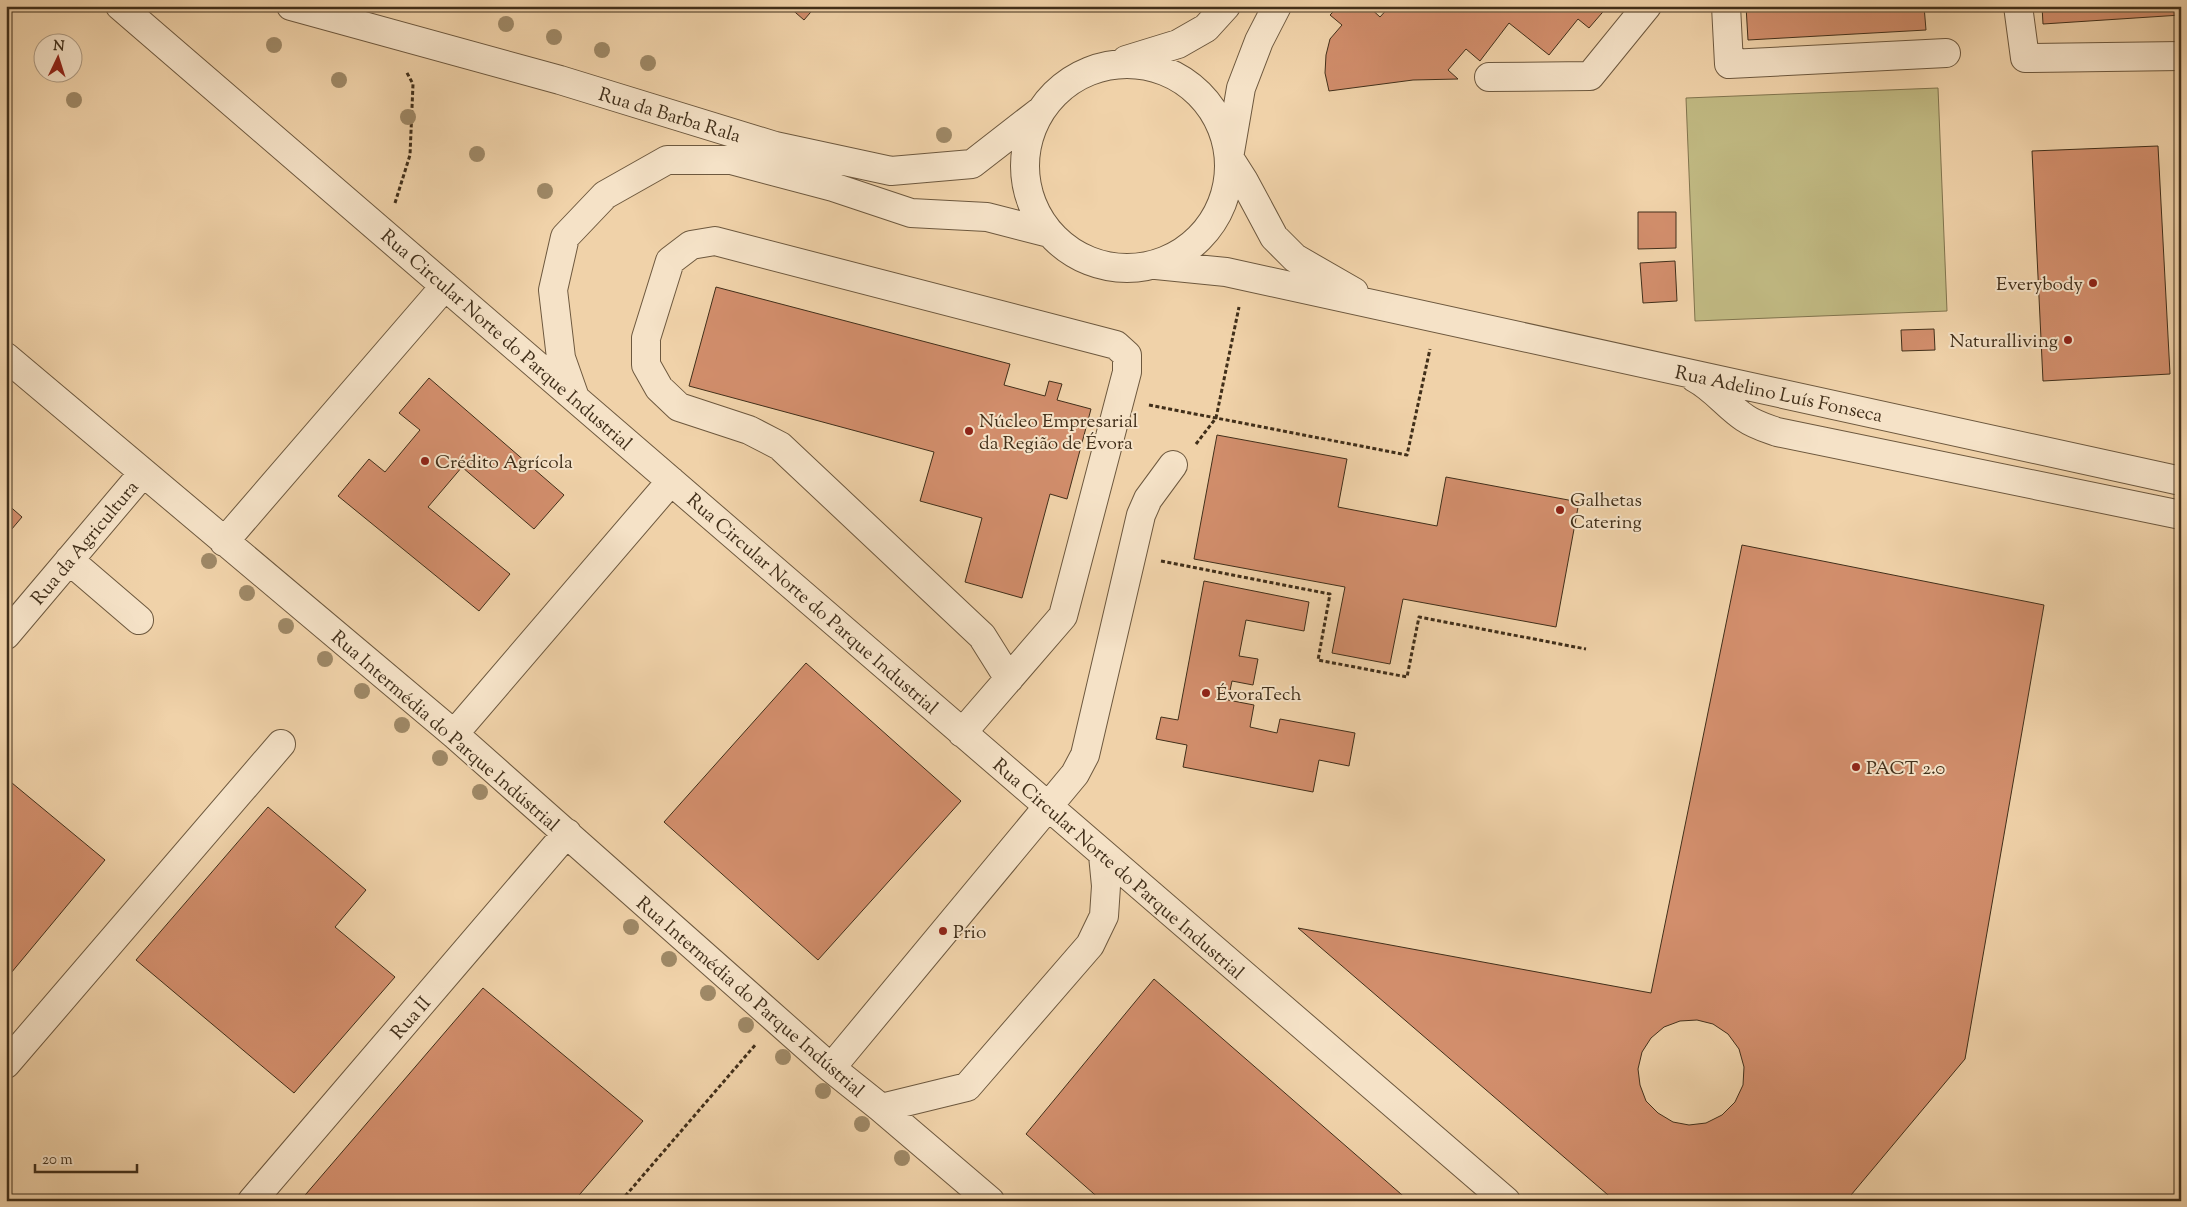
<svg xmlns="http://www.w3.org/2000/svg" width="2187" height="1207" viewBox="0 0 2187 1207" font-family="'Sorts Mill Goudy',serif">
<rect width="100%" height="100%" fill="#f0d2a9"/>
<filter id="stains"><feTurbulence type="fractalNoise" baseFrequency=".004" numOctaves="4"/><feColorMatrix values="0 0 0 0 .2 0 0 0 0 .09 0 0 0 0 .02 0 0 0 .5 -.17"/></filter>
<radialGradient id="worn" r=".72"><stop offset=".6" stop-color="#630" stop-opacity="0"/><stop offset="1" stop-color="#630" stop-opacity=".3"/></radialGradient>
<path fill="#c1ba83" stroke="#81744e" d="M1938 88 1947 311 1695 321 1686 98Z"/>
<path fill="#d28e6c" stroke="#412f1a" fill-rule="evenodd" d="M788 6H816L804 20Z
M1339 6H1368L1380 17 1390 6H1608L1589 28 1578 19 1549 55 1509 23 1480 61 1466 49 1448 70 1458 79 1413 80 1329 91 1325 73 1326 55 1330 39 1342 25 1330 15Z
M1746 6H1924L1926 30 1748 40Z
M2042 6H2181V15L2043 24Z
M2158 146 2170 374 2043 381 2032 151Z
M1638 212H1676V248L1638 249Z
M1675 261 1677 301 1643 303 1640 263Z
M716 287 1010 364 1004 385 1045 396 1049 381 1062 384 1057 400 1091 409 1067 499 1050 494 1022 598 965 582 982 518 920 501 934 452 689 386Z
M1934 329 1935 350 1902 351 1901 330Z
M429 378 564 495 534 529 462 467 428 507 510 574 479 611 338 496 369 459 385 472 420 430 399 413Z
M1217 435 1347 459 1338 507 1437 526 1446 477 1579 502 1556 627 1403 599 1390 664 1332 653 1345 587 1194 559Z
M6 503 22 517 6 536Z
M1742 545 2044 605 1965 1059 1846 1201H1615L1298 928 1651 993ZM1697 1020 1713 1024 1728 1034 1739 1049 1744 1067 1743 1085 1735 1102 1722 1115 1706 1123 1689 1125 1673 1122 1658 1113 1646 1101 1640 1085 1638 1069 1642 1052 1651 1038 1664 1027 1680 1021Z
M1204 581 1309 602 1304 631 1246 620 1239 656 1258 659 1253 685 1232 681 1228 700 1254 705 1250 727 1277 733 1280 719 1355 733 1349 766 1319 760 1313 792 1183 767 1187 745 1156 739 1161 717 1178 720Z
M806 663 961 801 818 960 664 822Z
M6 778 105 860 6 979Z
M268 807 366 890 335 927 395 977 294 1093 136 960Z
M1154 979 1409 1201H1102L1026 1134Z
M483 988 643 1121 574 1201H300Z"/>
<g fill="none" stroke-linecap="round" stroke-linejoin="round">
<g stroke="#6d583e" stroke-width="30">
<path id="minor" d="M120 6 1506 1201
M291 6 560 80 775 146 891 171 972 164 1039 112
M1726 6 1729 64 1946 53
M2018 6 2025 58 2181 56
M1126 60 1178 44 1206 28 1226 6
M1025 166a102 102 0 1 1 204 0a102 102 0 1 1-204 0Z
M1489 77 1590 76 1647 6
M1230 152 1241 88 1259 41 1277 6
M1230 159 1244 181 1274 237 1295 258 1354 292
M1156 265 1226 272 2181 481
M6 357 454 734 831 1068 881 1108 967 1087 1090 945 1104 916 1106 886 1103 855
M1695 378C1714 388 1727 406 1745 418 1755 425 1766 428 1777 432L2181 515
M574 395 561 358 553 290 565 237 605 195 667 160H731L833 187 911 213 987 217 1049 233
M224 542 445 286
M69 560 139 620
M6 635 143 473
M962 733 1063 616 1127 372V355L1116 345 715 241 691 245 670 261 646 338V365L659 388 679 407 749 430 780 446 982 636 1009 679
M454 734 671 481
M6 1064 281 744
M831 1068 1075 774 1085 755 1141 515 1148 499 1173 465
M881 1108 990 1201
M252 1201 567 833"/>
</g>
<path stroke="#412f1a" stroke-width="3" stroke-dasharray="4 2.5" stroke-linecap="butt" d="M395 203 410 155 413 84 406 71
M1149 405 1407 455 1430 349
M1196 444 1216 418 1239 307
M1161 561 1330 594 1318 660 1407 677 1419 617 1586 649
M621 1201 756 1044"/>
<use href="#minor" stroke="#f5e2c7" stroke-width="28"/>
</g>
<g fill="#9e8866">
<circle cx="506" cy="24" r="8"/>
<circle cx="554" cy="37" r="8"/>
<circle cx="274" cy="45" r="8"/>
<circle cx="602" cy="50" r="8"/>
<circle cx="648" cy="63" r="8"/>
<circle cx="339" cy="80" r="8"/>
<circle cx="74" cy="100" r="8"/>
<circle cx="408" cy="117" r="8"/>
<circle cx="944" cy="135" r="8"/>
<circle cx="477" cy="154" r="8"/>
<circle cx="545" cy="191" r="8"/>
<circle cx="209" cy="561" r="8"/>
<circle cx="247" cy="593" r="8"/>
<circle cx="286" cy="626" r="8"/>
<circle cx="325" cy="659" r="8"/>
<circle cx="362" cy="691" r="8"/>
<circle cx="402" cy="725" r="8"/>
<circle cx="440" cy="758" r="8"/>
<circle cx="480" cy="792" r="8"/>
<circle cx="631" cy="927" r="8"/>
<circle cx="669" cy="959" r="8"/>
<circle cx="708" cy="993" r="8"/>
<circle cx="746" cy="1025" r="8"/>
<circle cx="783" cy="1057" r="8"/>
<circle cx="823" cy="1091" r="8"/>
<circle cx="862" cy="1124" r="8"/>
<circle cx="902" cy="1158" r="8"/>
</g>
<g fill="#8f2418" stroke="#f5e2c7" stroke-width="2">
<circle cx="2093" cy="283" r="5"/>
<circle cx="2068" cy="340" r="5"/>
<circle cx="969" cy="431" r="5"/>
<circle cx="425" cy="461" r="5"/>
<circle cx="1560" cy="510" r="5"/>
<circle cx="1206" cy="693" r="5"/>
<circle cx="1856" cy="767" r="5"/>
<circle cx="943" cy="931" r="5"/>
</g>
<g text-anchor="middle" stroke-width="4" stroke-linejoin="round" paint-order="stroke">
<g font-size="19" fill="#412f1a" stroke="#f5e2c7">
<text transform="translate(670 114) rotate(17)" y="7">Rua da Barba Rala</text>
<text transform="translate(507 339) rotate(41)" y="7">Rua Circular Norte do Parque Industrial</text>
<text transform="translate(1779 393) rotate(12)" y="7">Rua Adelino Luís Fonseca</text>
<text transform="translate(84 542) rotate(-50)" y="7">Rua da Agricultura</text>
<text transform="translate(813 603) rotate(41)" y="7">Rua Circular Norte do Parque Industrial</text>
<text transform="translate(446 730) rotate(41)" y="7">Rua Intermédia do Parque Indústrial</text>
<text transform="translate(1119 868) rotate(41)" y="7">Rua Circular Norte do Parque Industrial</text>
<text transform="translate(751 996) rotate(41)" y="7">Rua Intermédia do Parque Indústrial</text>
<text transform="translate(410 1017) rotate(-49)" y="7">Rua II</text>
</g>
<g font-size="19" fill="#412f1a" stroke="#f5e2c7" text-anchor="start">
<text x="2083" y="290" text-anchor="end">Everybody</text>
<text x="2058" y="347" text-anchor="end">Naturalliving</text>
<text x="979" y="427">Núcleo Empresarial<tspan x="979" dy="22">da Região de Évora</tspan></text>
<text x="435" y="468">Crédito Agrícola</text>
<text x="1570" y="506">Galhetas<tspan x="1570" dy="22">Catering</tspan></text>
<text x="1216" y="700">ÉvoraTech</text>
<text x="1866" y="774">PACT 2.0</text>
<text x="953" y="938">Prio</text>
</g>
</g>
<rect width="2187" height="1207" fill="none" stroke="#f0d2a9" stroke-width="25"/>
<rect x="8" y="8" width="2172" height="1192" fill="none" stroke="#412f1a" stroke-width="2.5"/>
<rect x="12" y="12" width="2162" height="1182" fill="none" stroke="#412f1a"/>
<g transform="translate(58 58) rotate(4)"><circle r="24" fill="#f5e2c7" stroke="#ad9a82"/>
<path d="M0-4L9 19L0 12L-9 19Z" fill="#8f2418"/>
<text y="-8" font-size="14" font-weight="bold" text-anchor="middle" fill="#412f1a">N</text>
</g>
<path d="M35 1164v8h102v-8" fill="none" stroke="#412f1a" stroke-width="2.5"/>
<text x="42" y="1164" font-size="15" fill="#412f1a" stroke="#f5e2c7" stroke-width="4" paint-order="stroke">20 m</text>
<rect width="100%" height="100%" filter="url(#stains)"/>
<rect width="100%" height="100%" fill="url(#worn)"/>
</svg>
